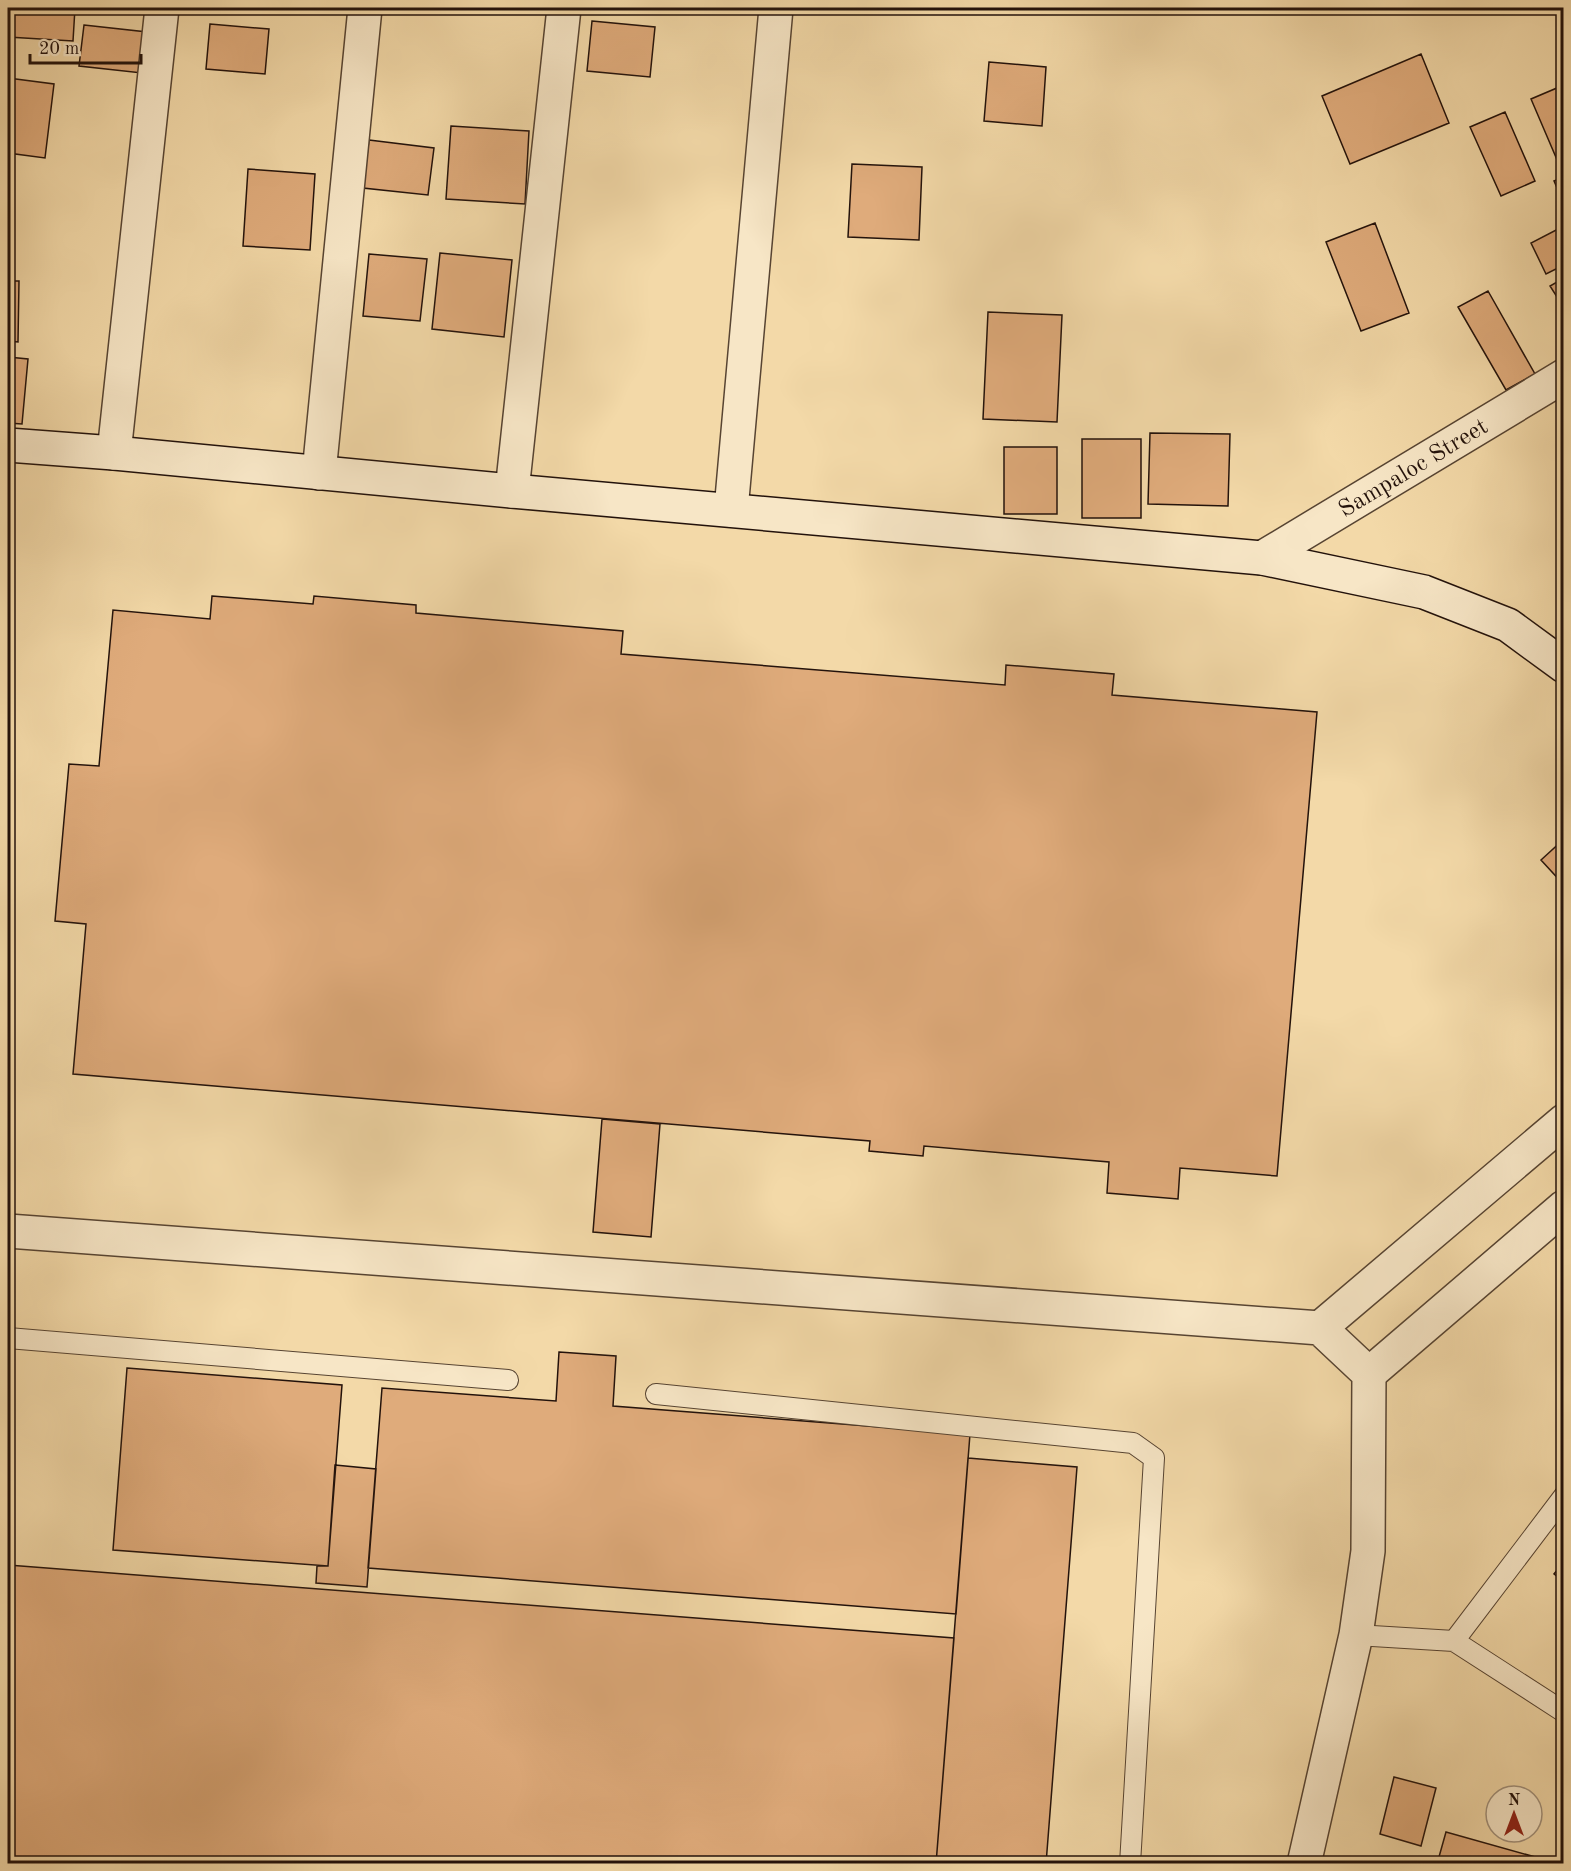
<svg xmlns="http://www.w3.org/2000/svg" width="1571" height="1871" viewBox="0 0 1571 1871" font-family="'Old Standard TT',serif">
<rect width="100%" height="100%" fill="#f3d9a8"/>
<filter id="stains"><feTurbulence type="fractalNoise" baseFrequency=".00333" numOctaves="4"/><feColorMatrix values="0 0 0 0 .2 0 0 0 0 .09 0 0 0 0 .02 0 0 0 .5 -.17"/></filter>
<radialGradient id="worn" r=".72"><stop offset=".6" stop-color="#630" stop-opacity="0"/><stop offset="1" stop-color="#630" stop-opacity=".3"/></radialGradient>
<path fill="#dfab7b" stroke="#23120b" stroke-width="1.5" d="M8 8H75L73 41 8 37Z
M592 21 655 27 650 77 587 71Z
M210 24 269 29 265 74 206 69Z
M84 25 147 32 142 73 79 66Z
M1421 54 1449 123 1350 164 1322 96Z
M989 62 1046 67 1042 126 984 121Z
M8 78 54 84 45 158 8 153Z
M1564 85V168L1561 169 1531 99Z
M1505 112 1535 181 1501 196 1470 127Z
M451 126 529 131 525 204 446 199Z
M369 140 434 148 428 195 363 188Z
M852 164 922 167 919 240 848 237Z
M248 169 315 174 310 250 243 246Z
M1564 177V204L1554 181Z
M1375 223 1409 313 1361 331 1326 242Z
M1560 228 1564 234V265L1546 274 1531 243Z
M440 253 512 260 504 337 432 329Z
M369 254 427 259 420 321 363 316Z
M1564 278V308L1550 286Z
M8 281H19L18 342 8 341Z
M1488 291 1535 374 1506 390 1458 307Z
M988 312 1062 315 1057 422 983 419Z
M8 357 28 359 22 424 8 423Z
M1150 433 1230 434 1228 506 1148 504Z
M1082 439H1141V518H1082Z
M1004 447H1057V514H1004Z
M1564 551V568L1557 554Z
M212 596 313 604 314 596 416 605V613L623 631 621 654 1005 685 1006 665 1114 674 1112 695 1317 712 1277 1176 1180 1168 1178 1199 1107 1193 1109 1162 924 1146 923 1156 869 1151 870 1141 73 1074 86 924 55 921 69 764 99 766 113 610 210 619Z
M1564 839V885L1541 860Z
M602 1119 660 1124 651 1237 593 1232Z
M559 1352 616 1356 613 1406 970 1434 956 1614 368 1568 382 1388 556 1401Z
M127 1368 342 1385 328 1566 113 1550Z
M968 1458 1077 1467 1046 1864H936Z
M335 1465 376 1469 367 1587 316 1583 317 1566H328Z
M1564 1562V1582L1554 1574Z
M8 1565 954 1638 936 1864H8Z
M1394 1777 1436 1788 1421 1846 1380 1834Z
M1446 1832 1560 1864H1437Z"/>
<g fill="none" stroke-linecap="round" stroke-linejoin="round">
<g stroke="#574432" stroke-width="22">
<path id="lane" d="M8 1338 508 1380
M656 1394 1133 1443 1154 1458 1130 1864
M1356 1635 1454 1641 1564 1712
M1454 1641 1564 1496"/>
</g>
<g stroke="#574432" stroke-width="36">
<g id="street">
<path d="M114 453 162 8"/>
<path d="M319 473 365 8"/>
<path d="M512 491 564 8"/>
<path d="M731 510 776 8"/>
<path id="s1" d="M1262 558 1564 376"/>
<path d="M8 1231 1320 1328 1369 1374 1368 1551 1356 1635 1304 1864"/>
<path d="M1320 1328 1564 1121"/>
<path d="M1369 1374 1564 1207"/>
</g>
</g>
<g stroke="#23120b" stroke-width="36">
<path id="secondary" d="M8 445 114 453 512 491 1262 558 1424 592 1508 625 1564 666"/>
</g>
<use href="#lane" stroke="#f7e6c6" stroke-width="20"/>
<use href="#street" stroke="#f7e6c6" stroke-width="33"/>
<use href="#secondary" stroke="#f7e6c6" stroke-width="33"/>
</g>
<g text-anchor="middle" stroke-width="5" stroke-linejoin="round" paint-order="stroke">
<g font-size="24" fill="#23120b" stroke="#f7e6c6">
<text dy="8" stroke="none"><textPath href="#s1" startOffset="176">Sampaloc Street</textPath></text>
</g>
</g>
<rect width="1571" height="1871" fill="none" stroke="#f3d9a8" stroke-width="30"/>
<rect x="9" y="9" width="1553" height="1853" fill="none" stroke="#23120b" stroke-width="3"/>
<rect x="15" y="15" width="1541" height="1841" fill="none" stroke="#23120b" stroke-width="1.5"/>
<g transform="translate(1514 1814)"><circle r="28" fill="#f7e6c6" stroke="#a2917b" stroke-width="1.5"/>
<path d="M0-4.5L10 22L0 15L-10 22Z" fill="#8f2418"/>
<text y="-9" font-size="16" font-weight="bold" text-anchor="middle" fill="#23120b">N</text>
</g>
<path d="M30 54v9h111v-9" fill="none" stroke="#23120b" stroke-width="3"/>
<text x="39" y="54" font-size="18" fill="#23120b" stroke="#f7e6c6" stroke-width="4.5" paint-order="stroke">20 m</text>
<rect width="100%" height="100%" filter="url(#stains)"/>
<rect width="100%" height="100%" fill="url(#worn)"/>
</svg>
